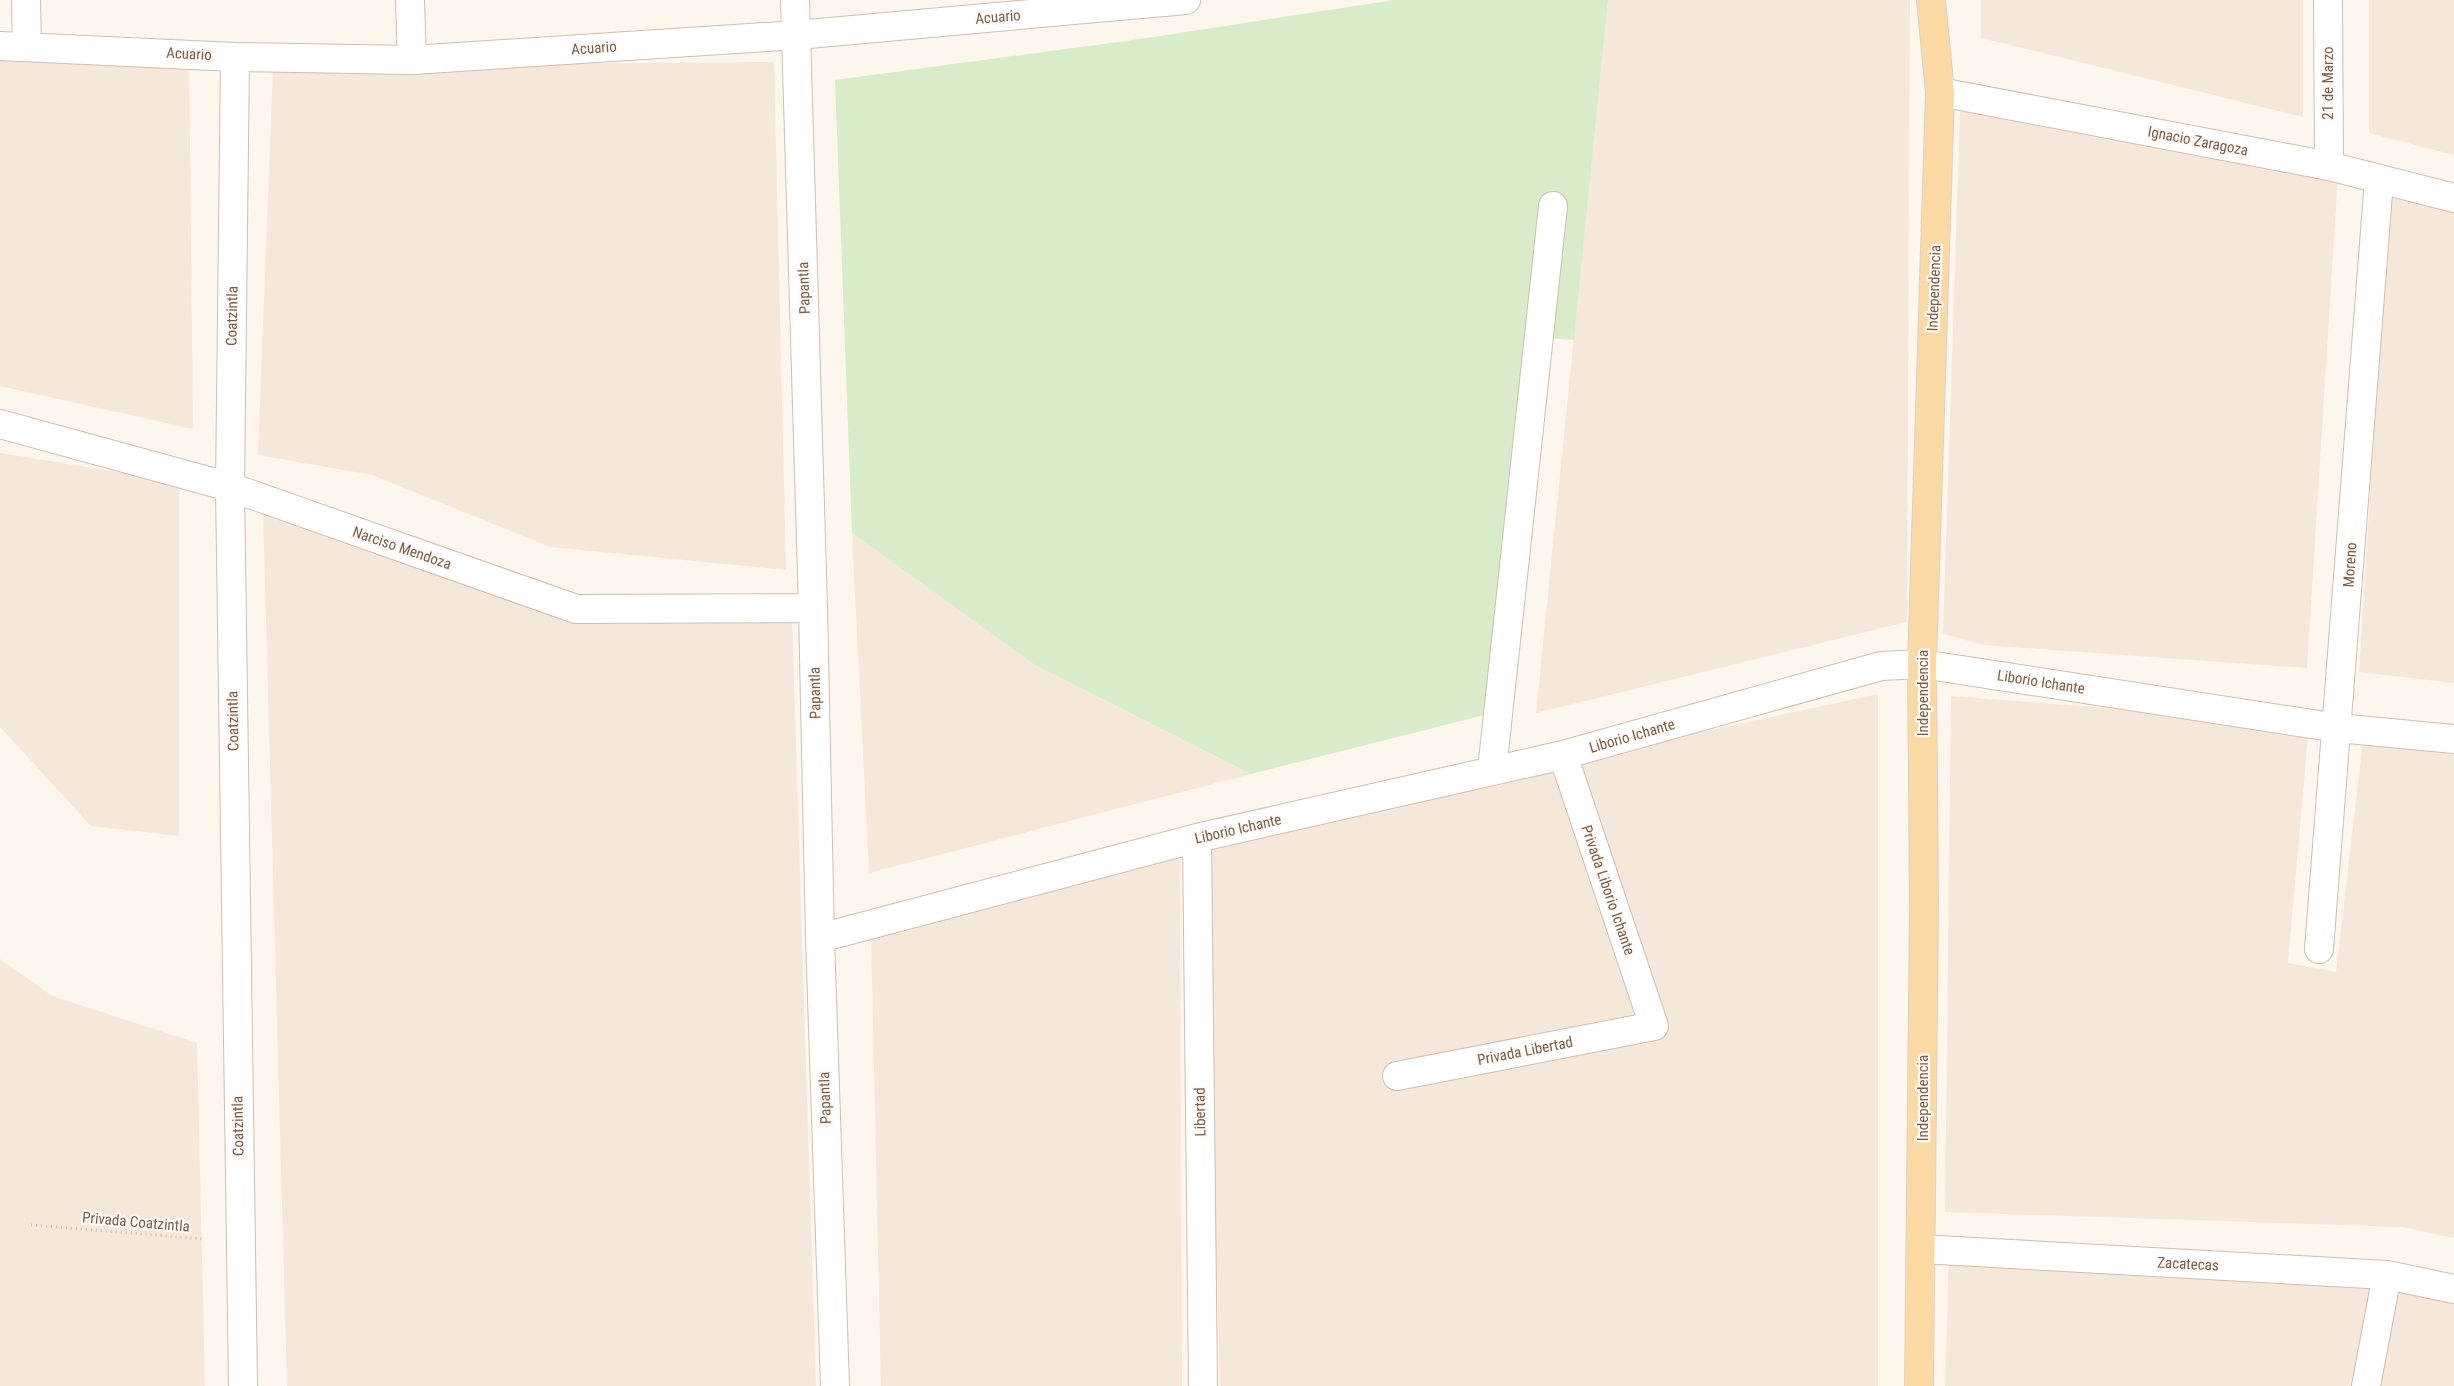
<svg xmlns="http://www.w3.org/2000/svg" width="2454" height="1386" viewBox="0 0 2454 1386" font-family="'Roboto Condensed',sans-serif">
<rect width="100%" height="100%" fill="#fdf6ec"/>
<path fill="#f5e8da" d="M1608 0H1910L1907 622 1536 713Z
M1981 0H2303V117L1981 38Z
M2369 0H2454V155L2369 133Z
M0 48 189 50 193 429 0 386Z
M774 62 786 570 550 547 372 475 258 455 273 66Z
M1961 81 2338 176 2307 668 1984 645 1943 634Z
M2389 187 2454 203V683L2359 672Z
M0 453 179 482V836L91 826 0 727Z
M263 510 565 610 792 617 816 1386H287Z
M852 533 1035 665 1251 774 869 873Z
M1878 694V1386H1220L1205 839Z
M1951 696 2309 724 2288 963 2336 972 2363 741 2454 748V1238L2402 1227 1945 1212Z
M1180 852 1182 1386H881L871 935Z
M0 959 52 996 197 1043 205 1386H0Z
M1949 1248 2406 1284 2454 1297V1386H1945Z"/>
<path fill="#d8ecc9" d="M1394 0H1608L1574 340 1533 337 1500 711 1251 774 1035 665 852 533 835 80 1147 38Z"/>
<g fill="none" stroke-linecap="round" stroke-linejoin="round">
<g stroke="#d1beb0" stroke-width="30">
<path id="minor" d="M26 0 27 46
M410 0 412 60
M795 0 813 608 820 938 835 1386
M2328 0 2329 166
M0 46 235 57 412 60 797 35 1186 0
M235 57 230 487 243 1386
M1940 92 2329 166 2454 198
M0 424 230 487 576 609 813 608
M1492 770 1553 206
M1197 838 1203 1386
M820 938 1197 838 1563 755 1881 666 1922 664 2338 728 2454 739
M2319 949 2379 180
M1397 1076 1654 1026 1563 755
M1921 1249 2387 1275 2454 1289
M2366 1386 2387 1275"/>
</g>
<g stroke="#dad1cd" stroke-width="30">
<path id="major" d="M1919 1386 1924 906 1922 664 1940 92 1931 0"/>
</g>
<path stroke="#d9b8a5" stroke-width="3" stroke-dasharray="1 4" stroke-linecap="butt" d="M31 1225 204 1239"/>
<use href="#minor" stroke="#fff" stroke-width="28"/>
<use href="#major" stroke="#fbd9a5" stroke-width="28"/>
</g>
<g text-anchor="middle" stroke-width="4.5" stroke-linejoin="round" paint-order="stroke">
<g font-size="15" fill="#7a5c4d" stroke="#fffaf3">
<text transform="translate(998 17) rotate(-5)" y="5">Acuario</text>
<text transform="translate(594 48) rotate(-4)" y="5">Acuario</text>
<text transform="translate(189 54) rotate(3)" y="5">Acuario</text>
<text transform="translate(2328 83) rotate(-90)" y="5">21 de Marzo</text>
<text transform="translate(2198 141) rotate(11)" y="5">Ignacio Zaragoza</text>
<text transform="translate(804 288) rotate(-92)" y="5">Papantla</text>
<text transform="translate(1934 288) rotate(-88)" y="5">Independencia</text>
<text transform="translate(232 316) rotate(-89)" y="5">Coatzintla</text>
<text transform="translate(402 548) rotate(19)" y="5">Narciso Mendoza</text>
<text transform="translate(2350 565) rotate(-86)" y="5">Moreno</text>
<text transform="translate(2041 682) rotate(9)" y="5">Liborio Ichante</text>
<text transform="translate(815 693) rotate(-91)" y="5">Papantla</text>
<text transform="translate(1923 693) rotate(-90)" y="5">Independencia</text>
<text transform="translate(233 721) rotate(-91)" y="5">Coatzintla</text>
<text transform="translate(1632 736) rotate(-16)" y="5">Liborio Ichante</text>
<text transform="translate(1238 829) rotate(-13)" y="5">Liborio Ichante</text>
<text transform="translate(1608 890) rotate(71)" y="5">Privada Liborio Ichante</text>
<text transform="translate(1525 1051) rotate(-11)" y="5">Privada Libertad</text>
<text transform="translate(825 1098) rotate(-92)" y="5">Papantla</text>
<text transform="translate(1923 1098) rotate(-90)" y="5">Independencia</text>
<text transform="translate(1200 1112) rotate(-91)" y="5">Libertad</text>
<text transform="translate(238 1126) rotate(-91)" y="5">Coatzintla</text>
<text transform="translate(136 1222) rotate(5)" y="5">Privada Coatzintla</text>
<text transform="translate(2188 1264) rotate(3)" y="5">Zacatecas</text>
</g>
</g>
</svg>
